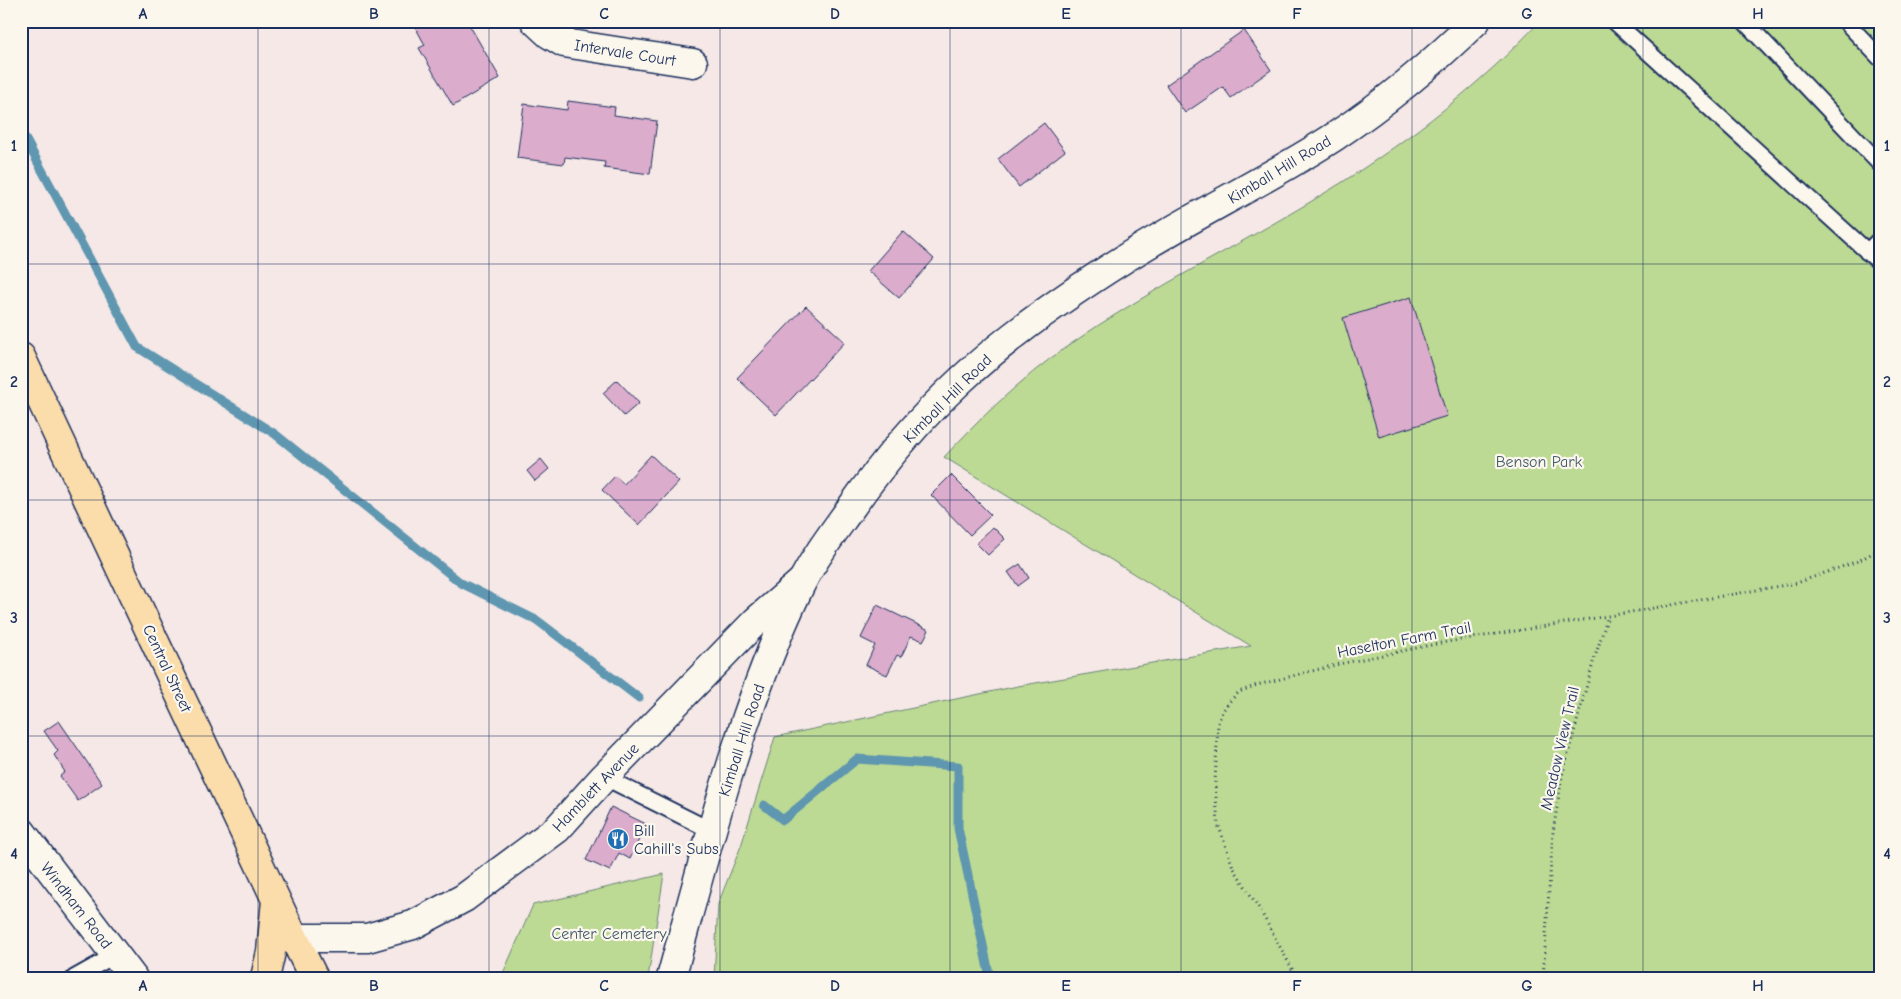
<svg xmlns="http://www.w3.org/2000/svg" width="1901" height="999" viewBox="0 0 1901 999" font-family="'Comic Neue',sans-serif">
<rect width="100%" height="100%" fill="#f5e8e6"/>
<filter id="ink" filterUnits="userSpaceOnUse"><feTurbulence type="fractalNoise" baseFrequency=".02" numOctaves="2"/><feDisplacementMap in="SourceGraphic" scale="10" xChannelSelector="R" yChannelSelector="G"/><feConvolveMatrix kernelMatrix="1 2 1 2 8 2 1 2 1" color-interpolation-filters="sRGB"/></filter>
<g filter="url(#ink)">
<path fill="#bcda93" stroke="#6c8478" d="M1540 21H1880V978H714L718 904 741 846 775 737 1018 686 1251 646 944 457C981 418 1020 379 1065 348 1152 286 1250 241 1341 183 1410 139 1484 82 1540 21Z
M664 874 648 978H501L533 905Z"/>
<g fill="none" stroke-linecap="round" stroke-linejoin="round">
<path stroke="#5e96b0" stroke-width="9" d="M21 131 137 347 275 434 461 583 538 621 639 698
M764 805 783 820 857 759 958 766V828L990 978"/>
</g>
<path fill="#dbaccc" stroke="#1b2f5e" d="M412 21H467L500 78 453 106 419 48 425 45Z
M1244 30 1271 70 1231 98 1223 87 1185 113 1166 85Z
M568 101 615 107 614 115 657 121 650 174 604 168 605 162 565 157 564 164 517 158 524 104 567 110Z
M1044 123 1065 151 1019 187 998 159Z
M903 231 934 259 899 298 868 271Z
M1411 297 1447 416 1379 437 1343 318Z
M806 306 845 342 776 415 737 378Z
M617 380 639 403 624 416 603 393Z
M651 455 679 482 639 525 602 490 615 476 624 484Z
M541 459 549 469 535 481 527 471Z
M951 475 991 515 970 535 931 495Z
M993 527 1005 539 988 555 976 543Z
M1020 564 1029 578 1018 586 1008 572Z
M877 605 929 630 923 641 911 636 901 657 897 655 887 675 866 665 875 645 861 638Z
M59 721 102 784 78 801 60 776 65 772 54 755 58 751 44 731Z
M611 807 646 824 630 859 619 853 610 871 586 860Z"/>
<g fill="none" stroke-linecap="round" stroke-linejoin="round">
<g stroke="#1b2f5e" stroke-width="19">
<path id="service" d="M1614 21 1880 263
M1744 21 1880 164
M1845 21 1880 58
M1867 252 1880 239
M604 777 712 831
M74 978 115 955"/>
</g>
<g stroke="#1b2f5e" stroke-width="31">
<path id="minor" d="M535 21 549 34 564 43 693 63
M21 831 133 978
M294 938H367L413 925 464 898 557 829 604 777 756 621 801 582"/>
</g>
<g stroke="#1b2f5e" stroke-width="31">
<path id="tertiary" d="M671 978C707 848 741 708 800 586 813 559 833 533 850 509 883 462 919 419 961 380 1010 334 1067 295 1124 259 1192 216 1266 181 1334 137 1385 103 1432 64 1476 21"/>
</g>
<g stroke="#1b2f5e" stroke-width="31">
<path id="primary" d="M21 357 294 938 314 978
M265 978 271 952 276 900"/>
</g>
<path stroke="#1b2f5e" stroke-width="3" stroke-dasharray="1 4" stroke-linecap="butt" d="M1297 978 1260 910 1233 867 1218 824 1215 783 1218 723 1222 712 1229 702 1239 692 1257 685 1339 664 1441 643 1608 616 1797 583 1858 561 1880 549
M1543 978 1553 832 1562 776 1593 663 1608 616"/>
<use href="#service" stroke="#fbf7ec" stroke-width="15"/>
<use href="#minor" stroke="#fbf7ec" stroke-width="28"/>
<use href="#tertiary" stroke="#fbf7ec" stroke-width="28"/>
<use href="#primary" stroke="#fbdcab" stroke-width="28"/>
</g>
</g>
<path fill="none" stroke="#1b2f5e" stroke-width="1" stroke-opacity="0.55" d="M258 21V978M489 21V978M720 21V978M950 21V978M1181 21V978M1412 21V978M1643 21V978M21 264H1880M21 500H1880M21 736H1880"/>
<defs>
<g id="restaurant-disc" transform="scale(1.125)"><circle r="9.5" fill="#1f6fb2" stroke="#fbf7ec"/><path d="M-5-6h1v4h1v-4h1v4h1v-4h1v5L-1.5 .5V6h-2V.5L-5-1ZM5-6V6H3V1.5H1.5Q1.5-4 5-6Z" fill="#fff"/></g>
</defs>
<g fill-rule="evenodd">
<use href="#restaurant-disc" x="618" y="839"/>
</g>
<g text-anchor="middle" stroke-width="4.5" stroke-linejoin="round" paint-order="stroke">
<g font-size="16" fill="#1b2f5e" stroke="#fbf7ec">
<text transform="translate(625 52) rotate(9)" y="6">Intervale Court</text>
<text transform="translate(1279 169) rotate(-31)" y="6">Kimball Hill Road</text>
<text transform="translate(947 398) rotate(-45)" y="6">Kimball Hill Road</text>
<text transform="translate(1404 639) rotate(-11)" y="6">Haselton Farm Trail</text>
<text transform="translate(168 668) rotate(65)" y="6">Central Street</text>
<text transform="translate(741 740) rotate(-72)" y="6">Kimball Hill Road</text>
<text transform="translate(1559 748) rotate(-77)" y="6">Meadow View Trail</text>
<text transform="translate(595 787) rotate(-46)" y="6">Hamblett Avenue</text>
<text transform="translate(77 905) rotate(52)" y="6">Windham Road</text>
</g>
<g font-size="16" fill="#435a6b" stroke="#fbf7ec">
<text x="1539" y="467">Benson Park</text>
<text x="609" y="939">Center Cemetery</text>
</g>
<g font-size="16" fill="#1b2f5e" stroke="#fbf7ec" text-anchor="start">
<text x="634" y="836">Bill<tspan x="634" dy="18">Cahill's Subs</tspan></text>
</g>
</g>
<rect width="1901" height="999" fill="none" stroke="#fbf7ec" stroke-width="55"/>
<rect x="28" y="28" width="1846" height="944" fill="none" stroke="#1b2f5e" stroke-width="2"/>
<g font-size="16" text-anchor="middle" font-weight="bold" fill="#1b2f5e">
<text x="143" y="19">A</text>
<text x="374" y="19">B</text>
<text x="604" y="19">C</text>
<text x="835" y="19">D</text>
<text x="1066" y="19">E</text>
<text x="1297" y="19">F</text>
<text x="1527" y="19">G</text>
<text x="1758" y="19">H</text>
<text x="14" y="151">1</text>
<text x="1887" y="151">1</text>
<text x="14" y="387">2</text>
<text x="1887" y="387">2</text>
<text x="14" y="623">3</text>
<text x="1887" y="623">3</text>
<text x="14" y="859">4</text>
<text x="1887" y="859">4</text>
<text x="143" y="991">A</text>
<text x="374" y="991">B</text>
<text x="604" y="991">C</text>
<text x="835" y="991">D</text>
<text x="1066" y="991">E</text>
<text x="1297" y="991">F</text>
<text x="1527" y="991">G</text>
<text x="1758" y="991">H</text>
</g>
</svg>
